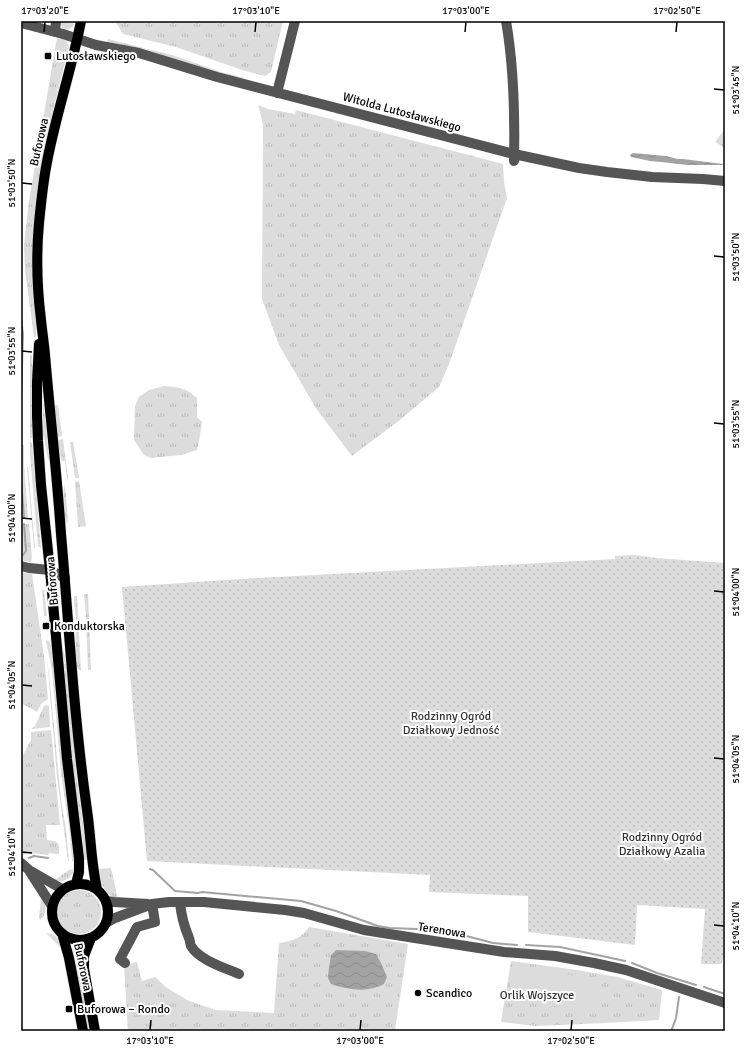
<svg xmlns="http://www.w3.org/2000/svg" width="746" height="1052" viewBox="0 0 746 1052" font-family="Signika,sans-serif">
<defs>
<pattern id="grass-tufts" width="24" height="20" patternUnits="userSpaceOnUse"><rect width="24" height="20" fill="#dcdcdc"/><path d="M3 7l-1-3M5 7V3M7 7l1-3M15 17l-1-3M17 17v-4M19 17l1-3" fill="none" stroke="#bbb"/></pattern>
<pattern id="garden-dots" width="8" height="8" patternUnits="userSpaceOnUse"><rect width="8" height="8" fill="#dcdcdc"/><path d="M2 2h.1M6 6h.1" fill="none" stroke="#bbb" stroke-width="1.8" stroke-linecap="round"/></pattern>
<pattern id="water-waves" width="16" height="10" patternUnits="userSpaceOnUse"><rect width="16" height="10" fill="#a3a3a3"/><path d="M0 5q4-4 8 0t8 0" fill="none" stroke="#8b8b8b"/></pattern>
</defs>
<rect width="100%" height="100%" fill="#fff"/>
<path fill="url(#grass-tufts)" fill-rule="evenodd" d="M60 21 73 23 74 24C72 29 68 31 63 29L61 26Z
M115 21H283L271 72 265 76 242 70 176 47 123 34Z
M57 38C64 38 67 41 69 46L54 106 43 159 35 296 36 332V337H34L25 270 24 245 29 201Z
M108 39 172 55 221 72 244 78V79L232 77 184 63 145 49 107 42Z
M258 105 268 109 295 114 296 110 503 164 504 182 507 198 449 364 439 387 401 419 352 456 317 410 279 345 262 299 263 124Z
M725 129V148L715 142Z
M30 355H32V438H30Z
M164 386C179 387 186 388 197 398V417L202 422 199 441 197 450 181 455 151 458 144 455 134 440 135 406 139 397 149 390Z
M43 404H44V405L49 459V460L48 459 43 433Z
M56 405H58L62 436 57 437 54 409Z
M63 439 68 479H67L65 461H62L58 446V440Z
M30 442H32L41 548 38 546 30 455Z
M70 442H73L79 478H75Z
M21 445H24V464L28 517H21Z
M28 466 35 548H34L27 468Z
M79 481 86 526 78 527 75 482Z
M64 484 66 494 68 524C60 515 64 495 64 484Z
M21 524H29L32 558 31 562 21 560Z
M21 572 32 574 44 656 48 699 41 704 37 712 21 703Z
M42 589 44 590 47 616H44Z
M84 594H88L91 670H88L86 617Z
M74 596H77L81 671 77 668C74 653 76 637 76 621 76 613 74 604 74 596Z
M49 640 53 655 75 861H72L70 835 61 773 52 670 46 641Z
M62 645 66 662H64V664H66L69 687 77 778 88 860H84L82 833 74 780Z
M47 659 49 673 58 768 61 799 66 830 69 861H68L57 777Z
M46 705 49 706 50 727 32 729V728L35 726 44 706Z
M51 730 60 825H46L47 840C57 841 60 841 59 854L49 853 48 855C40 854 28 851 21 856V759L31 740V732Z
M111 868 118 899C104 895 100 881 98 869Z
M74 869C71 881 63 882 53 881L69 870Z
M57 912a22 22 0 1 1 44 0a22 22 0 1 1-44 0Z
M42 897C46 906 48 913 40 920L39 917 41 899Z
M309 927 408 944 395 1030 128 1031 124 965 137 962 142 981 155 977 167 988 189 1001 216 1010 274 1013 279 943C292 941 301 939 309 927ZM336 950 355 951 382 965 387 977Z
M46 933C59 934 59 940 62 952L61 948Z
M74 946 82 947 80 954 73 953 72 948H73Z
M511 961 577 970 617 977 662 990 659 1020 605 1023 536 1026 501 1022Z
M75 963H79L80 974 91 1031H88Z"/>
<path fill="url(#garden-dots)" d="M634 555 656 558 725 563V954L721 964H701L705 909 637 905 635 945 528 932V896L429 892 430 875 147 861 122 587 241 579 615 559V556Z"/>
<path fill="#dcdcdc" d="M514 966 601 980 596 1014 575 1011V1009L508 998Z"/>
<path fill="url(#water-waves)" d="M633 153 666 156 678 159H683L723 164V165H688L661 162 650 161 631 157 630 155Z
M336 950 365 951 376 954 382 965 387 977 384 984C368 993 348 990 331 984L328 978 329 968 331 955Z"/>
<g fill="none" stroke-linecap="round" stroke-linejoin="round">
<path stroke="#a3a3a3" stroke-width="2" d="M21 318 23 334 21 401
M21 480 24 517
M21 555H23L26 551 24 524
M29 858 34 856 48 858
M150 869 153 870 175 891 198 893 202 892 301 901 336 911 378 926 390 928 417 929
M427 929 451 932 493 943 517 945
M526 945 560 947 625 961
M632 963 657 973 696 985
M704 987 725 994
M672 1029 676 1018 679 997"/>
<g stroke="#dbdbdb" stroke-width="11">
<path id="major" d="M81 21C72 68 56 114 47 162 43 182 41 203 39 223 36 255 37 288 41 320 42 331 44 343 45 355 50 415 57 474 61 534 69 626 74 719 87 810 91 837 91 863 97 889
M39 344 37 382V416L38 441 41 485 50 570 67 759 79 858V872L76 884
M52 912a28 28 0 1 1 56 0a28 28 0 1 1-56 0Z
M62 933 69 958 83 1031
M91 938 84 956V969L95 1031"/>
</g>
<path stroke="#555" stroke-width="10" d="M506 21C514 67 515 114 514 161
M21 23 63 34 96 45 139 53 217 77 514 154 579 168 607 172 652 177 703 179 725 181
M55 32 56 21
M277 93 295 21
M21 566 29 568 50 570 65 578
M21 863 29 870 62 889
M30 872 52 906
M106 901 114 902 148 904
M180 902C181 915 184 926 189 938 190 940 190 944 191 946 199 960 225 968 239 974
M106 923 115 918 152 904 169 902H204L285 910 304 913 364 930 504 952 555 956 594 963 626 970 725 1003
M125 963 120 959 137 927 155 922 152 904"/>
<use href="#major" stroke="#000" stroke-width="10"/>
</g>
<path fill="none" stroke="#000" stroke-width="1.5" d="M44 32 45 22M255 32 256 22M465 32 466 22M676 32 677 22M714 89 724 90M22 183 32 184M714 256 724 257M22 351 32 352M714 423 724 424M22 518 32 519M714 591 724 592M22 685 32 686M714 758 724 759M22 852 32 853M714 925 724 926M150 1030 151 1020M360 1030 361 1020M571 1030 572 1020"/>
<g fill="#000" stroke="#fff" stroke-width="1.5">
<rect x="44" y="52" width="8" height="8" rx="2"/>
<rect x="42" y="622" width="8" height="8" rx="2"/>
<circle cx="418" cy="993" r="4"/>
<rect x="65" y="1005" width="8" height="8" rx="2"/>
</g>
<g text-anchor="middle" stroke-width="4" stroke-linejoin="round" paint-order="stroke">
<g font-size="12" fill="#000" stroke="#fff" text-anchor="start">
<text x="56" y="60">Lutosławskiego</text>
<text x="54" y="630">Konduktorska</text>
<text x="426" y="997">Scandico</text>
<text x="77" y="1013">Buforowa – Rondo</text>
</g>
<g font-size="12" fill="#000" stroke="#fff">
<text transform="translate(402 112) rotate(15)" y="4">Witolda Lutosławskiego</text>
<text transform="translate(39 142) rotate(-77)" y="4">Buforowa</text>
<text transform="translate(52 581) rotate(-95)" y="4">Buforowa</text>
<text transform="translate(442 930) rotate(9)" y="4">Terenowa</text>
<text transform="translate(83 967) rotate(78)" y="4">Buforowa</text>
</g>
<g font-size="12" fill="#333" stroke="#fff">
<text x="451" y="720">Rodzinny Ogród<tspan x="451" dy="14">Działkowy Jedność</tspan></text>
<text x="662" y="841">Rodzinny Ogród<tspan x="662" dy="14">Działkowy Azalia</tspan></text>
<text x="537" y="999">Orlik Wojszyce</text>
</g>
</g>
<rect width="746" height="1052" fill="none" stroke="#ffffff" stroke-width="44"/>
<rect x="22" y="22" width="702" height="1008" fill="none" stroke="#000" stroke-width="1.5"/>
<g font-size="10" text-anchor="middle" fill="#000">
<text x="45" y="14">17°03'20"E</text>
<text x="256" y="14">17°03'10"E</text>
<text x="466" y="14">17°03'00"E</text>
<text x="677" y="14">17°02'50"E</text>
<text transform="translate(735 90) rotate(-90)" y="4">51°03'45"N</text>
<text transform="translate(11 183) rotate(-90)" y="4">51°03'50"N</text>
<text transform="translate(735 257) rotate(-90)" y="4">51°03'50"N</text>
<text transform="translate(11 351) rotate(-90)" y="4">51°03'55"N</text>
<text transform="translate(735 424) rotate(-90)" y="4">51°03'55"N</text>
<text transform="translate(11 518) rotate(-90)" y="4">51°04'00"N</text>
<text transform="translate(735 592) rotate(-90)" y="4">51°04'00"N</text>
<text transform="translate(11 685) rotate(-90)" y="4">51°04'05"N</text>
<text transform="translate(735 759) rotate(-90)" y="4">51°04'05"N</text>
<text transform="translate(11 852) rotate(-90)" y="4">51°04'10"N</text>
<text transform="translate(735 926) rotate(-90)" y="4">51°04'10"N</text>
<text x="150" y="1044">17°03'10"E</text>
<text x="360" y="1044">17°03'00"E</text>
<text x="571" y="1044">17°02'50"E</text>
</g>
</svg>
